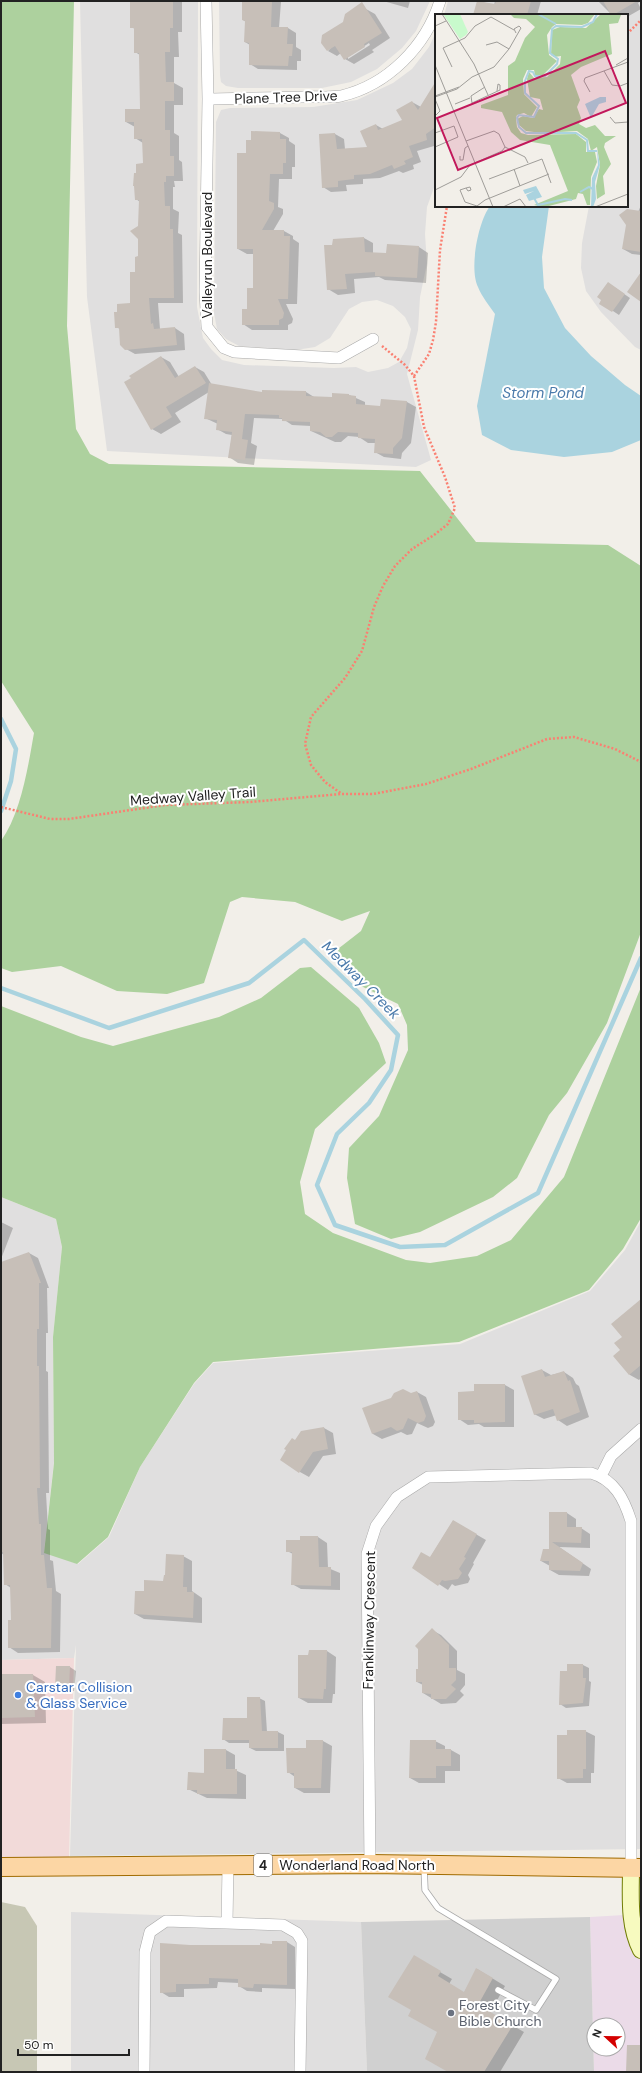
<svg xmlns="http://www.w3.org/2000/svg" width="642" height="2073" viewBox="0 0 642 2073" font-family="'DM Sans',sans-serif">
<rect width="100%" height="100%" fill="#f2efe9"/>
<path fill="#e0dfdf" d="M80 1H198L197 307 203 338 211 349 222 360 244 365 334 368 356 367 368 372 388 368 399 362 407 348 411 329 405 317 393 306 377 300 362 302 349 309 330 338 315 347 296 350 239 346 226 339 217 329 214 313 216 122 221 110 230 108 313 107 357 100 393 83 412 69 429 47 436 32V182L427 207 425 234 427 263 420 297 418 330 407 374 431 460 416 467 107 451 87 297Z
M219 1H430L416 31 402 48 377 69 351 82 322 88H238L226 86 221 82 220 75Z
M448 1H641V350L635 347 601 312 586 291 581 268 582 243 589 206H627V15H444Z
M1 1197 56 1219 62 1247 53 1337 54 1462 44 1552 78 1564 109 1537 140 1467 194 1384 213 1363 460 1344 590 1291 625 1250 641 1221V1849L70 1856 76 1645 74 1658 1 1660Z
M71 1912 361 1922 367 2072H71Z"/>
<path fill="#f2dad9" d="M74 1658 69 1858H1V1660Z"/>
<path fill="#ebdbe8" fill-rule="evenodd" d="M641 1914V2072H594L590 1917ZM594 2025H618V2049H594Z"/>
<path fill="#d0d0d0" d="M590 1917 594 2072H367L361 1922Z"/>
<path fill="#c7c7b4" d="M1 1902 25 1907 37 1926V2072H1Z"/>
<path fill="#add19e" d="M1 1H74L67 326 76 429 90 454 109 464 420 471 476 542 608 545 641 566V932L607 1023 567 1093 549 1115 517 1178 493 1197 420 1232 391 1239 355 1224 347 1178 349 1148 379 1116 408 1050 407 1025 398 1004 359 985 334 952 361 931 370 911 342 921 295 902 242 897 230 902 204 983 167 994 117 991 61 966 12 972 1 968V841C21 813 28 767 34 733L1 681Z
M311 967 359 1008 379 1043 386 1063 315 1129 300 1182 305 1214 333 1233 406 1260 430 1263 477 1256 511 1240 564 1177 641 987V1218L623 1249 589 1290 459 1342 213 1362 194 1383 140 1467 108 1537 77 1564 44 1553 54 1463 53 1337 62 1247 56 1219 1 1197V1006L81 1037 113 1046 219 1017 261 998 300 968Z"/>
<path fill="#aad3df" d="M490 206H549L542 257 544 288 565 328 591 356 625 385 641 396V440L612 452 564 457 511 450 482 435 477 406 495 314C489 305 482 297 478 287 469 269 478 222 490 206Z"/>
<path fill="#0003" fill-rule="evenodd" d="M131 1H182V32H178L179 57H174V83L183 88V105H174V133L179 136V160L182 162 183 181H174L175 187H173V209L179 212 178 233 182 235 183 303H158L160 329 175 328 184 334 185 350 135 354 126 349 120 329 116 327 118 313 132 304 139 257 140 202 136 199 144 164 143 143 135 138V127L126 122 141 110 140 55 135 52V29L131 27Z
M243 1H283L281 2 279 28H288L296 33V47L301 50V61H297V70L258 69 250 64V45L245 42 246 22 243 20Z
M383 1H410L408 8Z
M478 1 494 5 495 1H541L537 15H474Z
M598 1H641L638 3 641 9 627 17V15H612Z
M366 9 375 14 390 38 372 50 374 52 354 64 345 59 341 53 337 56 328 51ZM369 43 370 45 348 59V57Z
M436 84V141L434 146 417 151 421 162 413 165 414 169 403 173 399 171 380 178 363 179V184L346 185 347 191 331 192 323 187 320 135 335 134 344 139 345 149 368 148 376 125 383 129 404 121 412 102 421 107Z
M252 132 280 133 289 138V141L295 145V167H292V179H279L278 207 283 209V214L273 231H284L293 236V239L299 243 297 304H286L293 319 292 323 288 325V330H252L243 324 254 289V254H247L238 249 247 154 252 141Z
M641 205V255L632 254 623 249Z
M364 238 373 243V253L387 254V245L419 247 428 253 426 283 385 280 379 277 354 279 355 293 338 295 328 289 333 246Z
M614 287 630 298 619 315 601 303Z
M161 357 170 362 179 377 195 367 204 372 212 385 263 393 306 392 314 397 333 398 349 395 365 402V406L381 407 407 402 416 407 411 443 402 453 401 459 384 457 375 452 376 443H368L359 437 348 436 341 442H335L311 431V426L292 425 283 419 254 418 251 443 257 446 254 465 238 463 229 457 232 435 226 434 217 429 218 424 205 418 209 392 175 413 181 422 161 434 152 429Z
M1 1222 13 1228 1 1259Z
M29 1253 38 1258 49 1288H47L48 1333H46V1371L48 1372 49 1493H46L48 1529 50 1530V1560L53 1561 56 1591 61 1594 60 1652 18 1653 9 1647 12 1621 11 1588 5 1584 4 1555 1 1553V1263Z
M641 1302V1378L639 1380 630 1375 614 1356 621 1350 624 1337Z
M542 1370 551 1375 564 1372 573 1378 576 1384 579 1386 589 1417 567 1426 558 1420 557 1415 544 1419 534 1414Z
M505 1385 514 1390V1427H484L479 1424 468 1425 459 1419 475 1392Z
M417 1392 426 1397 435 1422 433 1426 428 1428 417 1423 412 1434 407 1435 401 1432 382 1439 373 1434 364 1409Z
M324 1428 333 1433 336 1454 323 1456 309 1477 300 1472 295 1441Z
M550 1513H567L576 1519V1528H581L590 1534V1548L559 1547 591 1569 589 1576 559 1575 550 1570V1566L541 1561 550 1550Z
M453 1521 486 1540 473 1563 474 1564 468 1575 470 1579 468 1583 455 1586 452 1584 448 1590 413 1567 430 1558Z
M318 1537 327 1543 328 1568 340 1573V1590L301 1589 292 1584 293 1554 287 1551 301 1541Z
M183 1556 192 1561V1591L202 1598V1623L144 1619 135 1614 145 1592 164 1582Z
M432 1630 441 1635 457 1651V1670L465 1674V1685L460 1691 464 1695 456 1703 441 1704 423 1693V1685L417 1682Z
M327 1651 336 1657 335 1694H333L332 1703H308L299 1698Z
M583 1665 589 1668V1681L591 1682 589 1706 566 1708 560 1704 568 1672Z
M70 1667 76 1671 74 1691H62L56 1687Z
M1 1675H33L45 1682 46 1723 1 1724Z
M259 1698 265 1701 267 1732H278L284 1735V1751H256L250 1748V1743H229L223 1739 248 1719Z
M585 1731 595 1736 594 1773H591V1783H567L558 1778 568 1736Z
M307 1741H323L332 1746 330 1793H304L295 1788V1777L288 1772 307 1749Z
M435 1741 445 1746V1750H451L460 1755V1771H445V1783H419L410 1778Z
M226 1750 235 1755V1770L246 1775V1799L207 1798 188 1789Z
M287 1942 295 1947V1989L262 1988V1992L247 1991 239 1986V1983L218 1982 217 1988 184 1989V1997H169L161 1992 190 1946H261Z
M414 1957 452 1979 449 1984 464 1993 477 1969 505 1986 490 2013 524 2032 500 2072H450L438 2032 412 2010Z"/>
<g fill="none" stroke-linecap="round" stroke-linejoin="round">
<path stroke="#aad3df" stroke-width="4.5" d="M1 719 16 749 11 781 1 811
M1 988 109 1028 249 983 304 940 365 999 398 1035 391 1070 369 1103 337 1134 317 1185 335 1225 400 1247 445 1245 538 1193 641 958"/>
</g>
<path fill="#c7bfb8" d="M130 1H173V28H170V52H165L166 82H174V101H165V130H170V156H174V176H166V182H164L165 206H170V229H173L174 298H149L151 324 153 323 154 329 175 327 177 345 125 350 120 345 119 328H115L114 312H117V304L130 303V272H135V257L138 256V239L130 231 138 226 139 200H135L134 186H133L134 173H136V164L143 163 142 139H134V122H125V109H140L139 53H134V28H130Z
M242 1H272L271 27H288L287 44H293L292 56H289L288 66 249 65V43L244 42 245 21 242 20Z
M477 1 495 4 496 1H531L527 15H473Z
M603 1H637L613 15H611Z
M362 2 382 33 364 44 365 47 344 60 335 46 327 51 321 43 322 35 343 22 345 14Z
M436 81V127L426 134 427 140 409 146 413 157 404 161 406 164 394 169 392 165 370 174 354 175V179L338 181V187L322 188 319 134 335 133 337 149 367 147 360 131 376 124 378 130 402 120 396 110 412 101 418 110Z
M251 131 280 132V139H286V163H283V174H270L269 201 274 203V209L262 230H284V236H290L288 299H278L284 313 283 318 279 320V325H242V309H247V288H253V249H237V153H246V140H251Z
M627 209 641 211V252L622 249 626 225 619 215Z
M364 237 365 252 386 253 387 244 419 246 417 278 375 276V272L345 274 347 289 327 290 324 245H332L333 239Z
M641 272V302L627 292Z
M608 282 625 294 612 312 599 304 601 300 597 297Z
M161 356 175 378 195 366 206 383 166 407 172 417 151 430 124 382 131 378 129 376Z
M209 383 262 392V390L306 391V396L332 397V393L349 394V395L356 396V404L380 406 381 399 407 401 402 438 393 448V454L374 453 375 439 358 438V433L338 432 332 437H326L320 432 310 431V422L282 421V418H279V415L245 414 242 439 248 440 245 460 228 458 232 432 216 430 217 420 204 419Z
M29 1252 41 1283H39V1329H37V1366H39L40 1488H37L39 1524H41V1555H44L47 1588H52L51 1648H8V1620H11L10 1585H4L3 1552H1V1262Z
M641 1299V1365L629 1375 613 1356 620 1350 614 1343 622 1337 611 1324Z
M542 1369 545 1377 564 1371 568 1381 570 1380 580 1412 557 1421 553 1409 534 1415 521 1376Z
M474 1384H505V1422L474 1423V1420H458V1392L474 1391Z
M403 1389 411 1393 417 1391 426 1416 424 1421 418 1423 408 1418 403 1429 397 1431 391 1427 372 1434 362 1408 391 1398 394 1393Z
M324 1427 328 1449 313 1452 299 1473 280 1460 286 1450 284 1449 292 1438 295 1440 301 1431Z
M549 1512H567V1527H582L581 1543 552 1542 583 1563 580 1571 549 1570V1561H540L543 1549H549Z
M453 1520 477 1534 464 1557 466 1558 459 1569 462 1573 458 1579 445 1581 442 1580 438 1586 412 1568 421 1552 430 1557Z
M300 1536H318L319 1567H331V1586L291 1585 292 1552H286V1540H300Z
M166 1554 184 1555 183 1587H187V1592H194L193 1618 134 1614 135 1591H144V1580L163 1581 164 1575H165Z
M432 1628 449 1645V1668H456V1680L451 1685 456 1689 446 1699H431V1694L422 1693V1682H416V1669H418V1649L415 1646Z
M309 1650H327L326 1689H324L323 1699 298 1698V1655H308Z
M567 1664H583V1678H586L583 1703 559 1705 560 1671H567Z
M56 1666H70L69 1688H55Z
M1 1674H33L35 1717 1 1718Z
M247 1697H260L262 1731H278V1748H249V1740H222L223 1718H247Z
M567 1730H586V1769H583V1778L557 1779V1735H567Z
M306 1740H323L321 1788H294V1773H287L286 1748H306Z
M410 1740H436V1749H451V1766H436V1778H409Z
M204 1749H226V1769H237V1794H197V1790H187L188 1772 204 1773Z
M272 1941H287V1985L254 1984 253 1988 238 1987V1979L209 1978V1984H176V1992L160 1993V1943L190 1945H260V1943L272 1944Z
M414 1955 441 1971 438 1976 464 1992 476 1968 493 1978 478 2005 513 2025 484 2072H448L425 2059 437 2032 408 2016 411 2010 388 1997Z
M627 2045H641V2072H626Z"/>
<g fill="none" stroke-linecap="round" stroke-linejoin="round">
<g stroke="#a9a9a9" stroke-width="7">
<path id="lane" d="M424 1867 425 1890 438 1908 556 1979 536 2010 498 1990"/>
</g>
<g stroke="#a9a9a9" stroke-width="12">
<path id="street" d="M206 1 208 99 205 292 207 327 224 348 234 352 339 358 373 339
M208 99C239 98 270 98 302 97 314 96 329 98 341 96 388 85 426 46 440 1
M601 1476 611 1456 641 1429
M370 1864 367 1554 376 1526 397 1497 428 1477 591 1473C615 1480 624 1499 631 1521V1868
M227 1923 228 1866
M144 2072 145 1952 150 1932 166 1921 283 1925 297 1933 302 1941 300 2072"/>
</g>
<g stroke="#707d05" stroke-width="18">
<path id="secondary" d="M631 1868C631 1895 628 1925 641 1950"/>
</g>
<g stroke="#a06b00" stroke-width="20">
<path id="primary" d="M1 1867 370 1864 641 1868"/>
</g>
<path stroke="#fa8072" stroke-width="2.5" stroke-dasharray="2 2" stroke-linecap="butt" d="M627 34 641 20
M382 346 405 365 414 376 424 427 445 477 455 508 448 524 434 535 412 549 395 566 383 586 374 607 362 651 345 678 311 717 305 744 311 765 325 782 342 794H373L426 784 471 769 547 739 574 737 615 749 641 762
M414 376 429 354 433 340 436 322 440 250 447 206
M1 807 50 819H69L165 805 250 802 341 794"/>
<use href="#lane" stroke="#fff" stroke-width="5.5"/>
<use href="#street" stroke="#fff" stroke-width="11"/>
<use href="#secondary" stroke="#f7fabf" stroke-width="16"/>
<use href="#primary" stroke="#fcd6a4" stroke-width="18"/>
</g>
<circle fill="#3f7fe0" stroke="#fff" stroke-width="1.5" cx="18" cy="1695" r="4"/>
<circle fill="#6b7280" stroke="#fff" stroke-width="1.5" cx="451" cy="2013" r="4"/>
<g text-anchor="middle" stroke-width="4" stroke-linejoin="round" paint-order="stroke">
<rect fill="#fff" stroke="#646464" stroke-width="1" x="254" y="1854" width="18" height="22" rx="3"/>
<g font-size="13" font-weight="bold" fill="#222">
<text x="263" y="1870">4</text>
</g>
<g font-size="14" fill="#222" stroke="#fff">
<text transform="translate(286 97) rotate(-2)" y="5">Plane Tree Drive</text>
<text transform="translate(207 255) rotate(-90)" y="5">Valleyrun Boulevard</text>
<text transform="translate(193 796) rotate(-4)" y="5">Medway Valley Trail</text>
<text transform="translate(369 1620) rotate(-89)" y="5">Franklinway Crescent</text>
<text x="357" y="1870">Wonderland Road North</text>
</g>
<g font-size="14" fill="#366cbe" stroke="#fff" text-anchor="start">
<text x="26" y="1692">Carstar Collision<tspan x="26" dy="16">&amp; Glass Service</tspan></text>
</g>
<g font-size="14" fill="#5b616d" stroke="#fff" text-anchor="start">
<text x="459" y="2010">Forest City<tspan x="459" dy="16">Bible Church</tspan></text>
</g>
<g font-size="15" font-style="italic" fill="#4a7aab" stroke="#fff">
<text x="543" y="398">Storm Pond</text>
<text transform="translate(361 980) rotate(45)" y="5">Medway Creek</text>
</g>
</g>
<g transform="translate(435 14)">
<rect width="193" height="193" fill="#f2efe9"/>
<path d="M75 0H160L153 9 147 11 121 10 117 13 112 21 114 41 122 47 107 62 100 61 99 56H92L88 65 89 80 102 93 96 103 89 99 82 101 81 104 82 113 86 119 93 121 141 120 151 128V138H160L162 148 156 163 155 191H152L148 180 143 179 141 185 110 193 99 191 133 177 115 131 85 126 76 118 67 98 46 94V91L73 81V52L80 47 90 24 100 13 91 5 79 4ZM166 0H189L186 1 183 9 174 10 177 40 146 53 136 61 145 86 142 93 146 104 144 110 151 114 160 111 170 122H181L170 129 169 133 176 150 168 162 170 180 162 185 161 172 165 151 162 133 156 137 153 125 142 117 107 119 91 117 84 111 82 105 88 102 98 104 104 95 108 96 105 85 95 83 92 65 94 58 99 64 112 63 125 50 126 42 119 43 116 41 117 16 125 13 151 14Z" fill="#add19e"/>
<path d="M8 0H25L33 18 31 21 25 25Z" fill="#c8facc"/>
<path d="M165 83H171V88L164 90 156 104 150 90ZM162 135 165 151 160 168 161 185 158 193H156L157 164 163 151ZM101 172 107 183 94 187 91 181 99 177 90 180 88 176Z" fill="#aad3df"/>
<path fill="none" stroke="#aad3df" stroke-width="2" d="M103 0 121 10M162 137H153L152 126 141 119H91L84 113 82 104 84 101 99 103 104 92 90 79V67L94 57 98 58 100 62H110L122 50 123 45 115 39 117 15 121 12 147 13 158 8 162 0M145 178 154 173 158 175M99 184 103 191 130 185 137 186"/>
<path fill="none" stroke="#9f9d99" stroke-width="1" d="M7 0 39 50 53 81M0 12 11 7M51 31 62 28 74 35M0 51 58 193M181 51 193 44M17 53 8 34 30 24 40 12 56 3 79 16M169 57 177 71 185 72 193 69M50 73 36 82 37 89 65 76V71L63 70 62 77M155 78 149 67 150 64 193 48M0 82 24 73M0 83 22 75 37 63 59 53 74 35 86 14 84 12 79 15 81 19M0 85 5 97 0 102M20 90 35 84M175 103 180 109 193 108M0 119 19 112 23 123 0 133M70 133 90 143 93 149M25 142V146H28L30 134 33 132M79 155 85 172M54 165 107 145 116 169M31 174 33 177 36 176 35 173 31 174 25 176 30 188 42 192 50 186 114 160M0 176 26 163 35 151 67 137 70 133 64 120 59 117 31 127M68 193 85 185 91 193M160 193 193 180"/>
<path fill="#c2185b" fill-opacity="0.15" stroke="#c2185b" stroke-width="2" d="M170 37 191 89 23 156 2 104Z"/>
<rect width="193" height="193" fill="none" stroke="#222" stroke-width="2"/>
</g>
<rect width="642" height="2073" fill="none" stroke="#222222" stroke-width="4"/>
<g transform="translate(606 2037) rotate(292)"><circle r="19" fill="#ffffff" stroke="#a7a7a7"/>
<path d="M0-3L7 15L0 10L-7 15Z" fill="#d40000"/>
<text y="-6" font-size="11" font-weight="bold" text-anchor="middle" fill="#222222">N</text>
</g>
<path d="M18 2049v6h111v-6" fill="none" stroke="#222222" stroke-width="2"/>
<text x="24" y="2049" font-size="12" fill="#222222" stroke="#ffffff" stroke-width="3" paint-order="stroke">50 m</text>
</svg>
